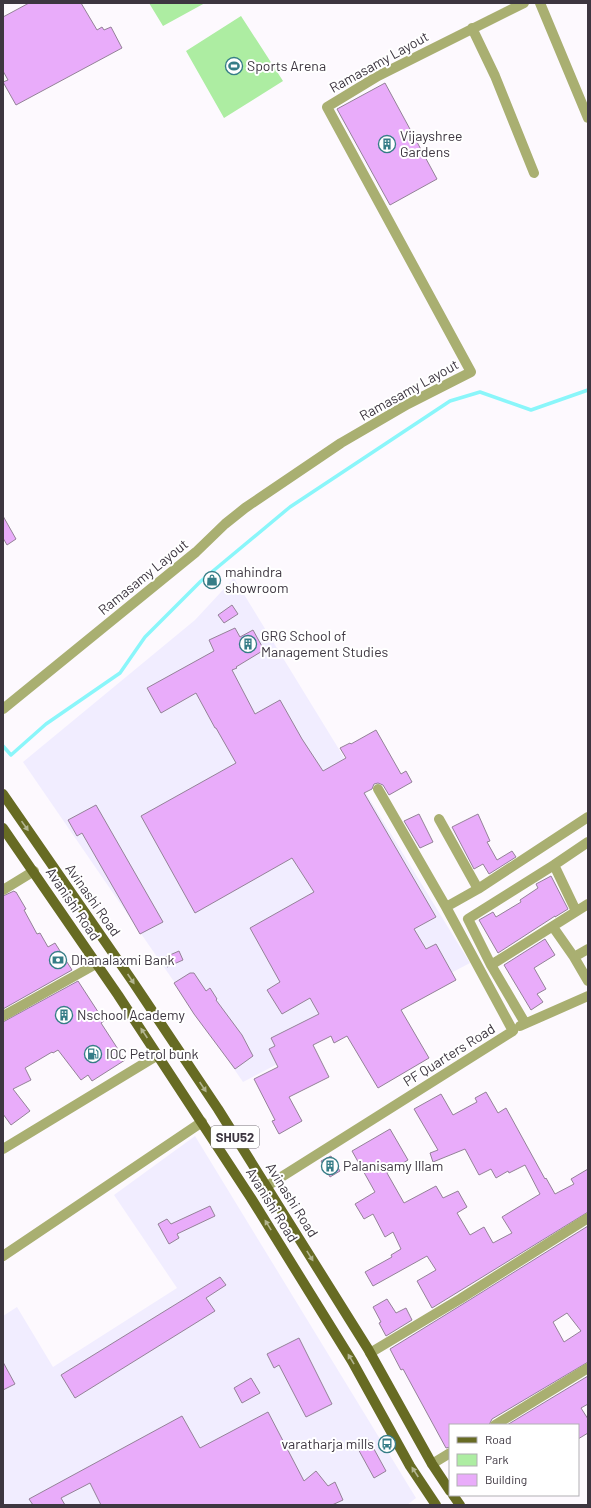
<svg xmlns="http://www.w3.org/2000/svg" width="591" height="1508" viewBox="0 0 591 1508" font-family="Barlow,sans-serif">
<rect width="100%" height="100%" fill="#fdf9fe"/>
<path fill="#f1edff" d="M234 578 470 963 243 1082 23 762 195 620Z
M195 1136 416 1498 407 1505H3V1316L17 1307 53 1367 177 1288 114 1195Z"/>
<path fill="#adeda2" d="M149 3H205L163 26Z
M241 16 283 81 224 118 186 51Z"/>
<g fill="none" stroke-linecap="round" stroke-linejoin="round">
<path stroke="#8af6fa" stroke-width="3.5" d="M3 746 11 755 46 724 120 673 145 637 201 581 290 507 450 401 480 392 531 410 588 390"/>
</g>
<path fill="#e9acfa" stroke="#948298" fill-rule="evenodd" d="M29 3H81L97 30 102 27 104 30 111 27 122 48 16 105 3 82 8 80 3 71V17Z
M385 83 437 179 390 205 337 109Z
M3 516 16 539 7 545 3 538Z
M232 605 238 614 224 623 218 615Z
M235 628 240 637 253 630 264 650 236 667 237 668 232 670 255 714 280 700 302 739 323 771 346 758 340 748 350 743 351 744 376 730 401 774 406 771 412 782 389 795 383 785 378 783 374 784 372 789 364 793 436 917 414 929 426 949 436 944 456 980 401 1010 429 1058 378 1088 347 1036 334 1043 331 1036 313 1045 329 1077 289 1097 302 1121 279 1134 272 1121 275 1120 254 1079 278 1067 269 1049 275 1046 271 1038 319 1014 310 998 282 1014 267 990 280 982 250 928 314 892 292 858 195 913 141 816 236 763 216 728H215L196 693 161 713 147 688 214 651 209 640Z
M96 805 163 922 140 934 82 833 77 836 68 820Z
M419 814 433 842 420 848 404 821Z
M478 814 490 841 487 842 497 860 512 851 516 857 489 874 483 864 474 869 452 827Z
M551 876 568 909 555 917V916L498 953 479 920 493 912 496 917 521 902 520 900 538 888 536 884Z
M14 891 15 892H16L26 909 24 910 37 934 40 933 48 947 55 943 72 970 3 1009V896Z
M545 939 555 955 534 968 546 989 537 994 543 1002 531 1010 504 965Z
M179 951 183 960 167 967 163 958Z
M190 973H194L206 991 210 988 217 999 216 1000 242 1035 253 1056 235 1069 194 1014 174 983Z
M78 981 104 1021 101 1023 125 1060 92 1081 88 1075 81 1080 58 1050 53 1053 52 1052 25 1068 31 1080 13 1089 30 1111 11 1125 3 1114V1022Z
M486 1092 498 1113 506 1108 545 1179 546 1178 555 1194 574 1184 571 1179 588 1169V1212L432 1308 417 1281 436 1270 427 1256 373 1286 365 1272 392 1257 391 1255 401 1249 393 1232 385 1237 373 1214 364 1219 355 1204 375 1192 352 1151 390 1129 408 1160 387 1173 404 1203 436 1186 443 1198 458 1191 467 1207 457 1213 470 1235 484 1227 493 1243 512 1233 502 1217 540 1194 525 1165 509 1173 508 1171 496 1178 491 1169 479 1175 465 1149 433 1162 430 1153 438 1150 414 1109 441 1094 453 1115 477 1102 475 1098Z
M331 1156 340 1171 330 1177 321 1161Z
M210 1206 215 1216 177 1234 179 1238 169 1244 158 1224 167 1219 171 1224Z
M588 1226V1362L492 1419 489 1425H450V1447L446 1448 403 1369 401 1370 390 1349 463 1304ZM567 1313 581 1331 564 1342 553 1322Z
M220 1277 226 1285 206 1298 215 1311 75 1398 61 1375Z
M387 1299 396 1313 406 1308 412 1320 386 1336 379 1323 381 1322 373 1307Z
M299 1338 332 1404 306 1417 279 1365 274 1368 267 1354Z
M3 1362 15 1384 3 1390Z
M588 1376V1404L581 1408 588 1419V1433L578 1439V1425H507Z
M251 1378 260 1393 242 1403 234 1388Z
M268 1412 304 1481 316 1471 328 1486 335 1482 343 1500 332 1505H101L90 1483 61 1498 65 1505H33L29 1499 182 1416 200 1448Z
M369 1440 386 1471 374 1478 357 1447Z"/>
<g fill="none" stroke-linecap="round" stroke-linejoin="round">
<path stroke="#a9af71" stroke-width="10" d="M540 3 588 118
M472 28 495 76 534 173
M3 709 196 552 225 524 245 508 341 443 408 404 471 372 327 107 378 76 524 3
M439 819 478 889
M554 865 576 911
M3 890 34 871
M446 907 478 889 588 817
M553 927 574 957 588 981
M574 957 588 949
M491 965 588 904
M3 1016 96 964
M525 1023 491 965 468 919 554 865 588 842
M520 1026 588 996
M3 1149 158 1055
M267 1186 513 1031 446 907 378 789
M3 1256 202 1122
M370 1353 460 1299 588 1218
M495 1425 588 1368
M432 1464 450 1453"/>
<path stroke="#676b23" stroke-width="10" d="M3 794 133 982 218 1109 368 1349 432 1464 450 1491
M3 828 118 995 251 1198 352 1361 410 1466 436 1505
M453 1495 460 1505"/>
</g>
<defs><path id="oneway-solid" d="M-6-.8H1V-3.2L6.5 0L1 3.2V.8H-6Z"/></defs>
<g fill="#b3b591">
<use href="#oneway-solid" transform="translate(25 826) rotate(55)"/>
<use href="#oneway-solid" transform="translate(131 979) rotate(56)"/>
<use href="#oneway-solid" transform="translate(144 1033) rotate(-124)"/>
<use href="#oneway-solid" transform="translate(203 1087) rotate(56)"/>
<use href="#oneway-solid" transform="translate(268 1225) rotate(-122)"/>
<use href="#oneway-solid" transform="translate(310 1256) rotate(58)"/>
<use href="#oneway-solid" transform="translate(351 1359) rotate(-121)"/>
<use href="#oneway-solid" transform="translate(415 1472) rotate(-123)"/>
</g>
<defs>
<g id="stadium-ring" transform="scale(0.9)"><circle r="9.5" fill="#fff" stroke="#367d87" stroke-width="1.5"/><path d="M0-5a6.5 5 0 1 0 0 10a6.5 5 0 1 0 0-10ZM-3.5-1.8h7v3.6h-7Z" fill="#367d87"/></g>
<g id="building-ring" transform="scale(0.9)"><circle r="9.5" fill="#fff" stroke="#367d87" stroke-width="1.5"/><path d="M-4-6H4V6H1V3H-1V6H-4ZM-2.5-4.3h1.7v1.8h-1.7ZM.8-4.3h1.7v1.8H.8ZM-2.5-1h1.7V.8h-1.7ZM.8-1h1.7V.8H.8Z" fill="#367d87"/></g>
<g id="shop-ring" transform="scale(0.9)"><circle r="9.5" fill="#fff" stroke="#367d87" stroke-width="1.5"/><path d="M-5-2.5h2.3a2.7 3.5 0 0 1 5.4 0H5L5.5 6h-11ZM-1.5-2.5h3a1.5 2.3 0 0 0-3 0Z" fill="#367d87"/></g>
<g id="bank-ring" transform="scale(0.9)"><circle r="9.5" fill="#fff" stroke="#367d87" stroke-width="1.5"/><path d="M-6-4H6V4H-6ZM0-2.3a2.3 2.3 0 1 0 0 4.6a2.3 2.3 0 1 0 0-4.6Z" fill="#367d87"/></g>
<g id="fuel-ring" transform="scale(0.9)"><circle r="9.5" fill="#fff" stroke="#367d87" stroke-width="1.5"/><path d="M-5.5-6h7V0h2V4h1.3V-2.5L3-4.5l.8-.8L6-3V5H2.5V1h-1V6h-7ZM-4.2-4.7v3.2H.2V-4.7Z" fill="#367d87"/></g>
<g id="bus-ring" transform="scale(0.9)"><circle r="9.5" fill="#fff" stroke="#367d87" stroke-width="1.5"/><path d="M-5-6H5V4H4V6H2V4H-2V6H-4V4H-5ZM-3.5-4V0h7V-4ZM-3.5 1.2v1.5H-2V1.2ZM2 1.2v1.5H3.5V1.2Z" fill="#367d87"/></g>
</defs>
<g fill-rule="evenodd">
<use href="#stadium-ring" x="234" y="66"/>
<use href="#building-ring" x="387" y="144"/>
<use href="#shop-ring" x="212" y="580"/>
<use href="#building-ring" x="248" y="644"/>
<use href="#bank-ring" x="58" y="960"/>
<use href="#building-ring" x="64" y="1015"/>
<use href="#fuel-ring" x="93" y="1054"/>
<use href="#building-ring" x="330" y="1166"/>
<use href="#bus-ring" x="387" y="1444"/>
</g>
<g text-anchor="middle" stroke-width="4" stroke-linejoin="round" paint-order="stroke">
<rect fill="#fff" stroke="#777279" stroke-width="1" x="211" y="1126" width="48" height="22" rx="3"/>
<g font-size="13" font-weight="bold" fill="#3d3640">
<text x="235" y="1142">SHU52</text>
</g>
<g font-size="14" fill="#3d3640" stroke="#fff">
<text transform="translate(379 62) rotate(-29)" y="5">Ramasamy Layout</text>
<text transform="translate(409 390) rotate(-29)" y="5">Ramasamy Layout</text>
<text transform="translate(143 577) rotate(-39)" y="5">Ramasamy Layout</text>
<text transform="translate(93 900) rotate(55)" y="5">Avinashi Road</text>
<text transform="translate(73 904) rotate(56)" y="5">Avanishi Road</text>
<text transform="translate(449 1055) rotate(-32)" y="5">PF Quarters Road</text>
<text transform="translate(292 1200) rotate(58)" y="5">Avinashi Road</text>
<text transform="translate(272 1205) rotate(58)" y="5">Avanishi Road</text>
</g>
<g font-size="14" fill="#3d3640" stroke="#fff" text-anchor="start">
<text x="247" y="71">Sports Arena</text>
<text x="400" y="141">Vijayshree<tspan x="400" dy="16">Gardens</tspan></text>
<text x="225" y="577">mahindra<tspan x="225" dy="16">showroom</tspan></text>
<text x="261" y="641">GRG School of<tspan x="261" dy="16">Management Studies</tspan></text>
<text x="71" y="965">Dhanalaxmi Bank</text>
<text x="77" y="1020">Nschool Academy</text>
<text x="106" y="1059">IOC Petrol bunk</text>
<text x="343" y="1171">Palanisamy Illam</text>
<text x="374" y="1449" text-anchor="end">varatharja mills</text>
</g>
</g>
<rect width="591" height="1508" fill="none" stroke="#3d3640" stroke-width="8"/>
<rect x="449" y="1424" width="130" height="72" fill="#ffffff" stroke="#b1afb3"/>
<rect x="457" y="1437" width="20" height="6" fill="#676b23" stroke="#b1afb3"/>
<text x="485" y="1444" font-size="12" fill="#3d3640">Road</text>
<rect x="457" y="1454" width="20" height="12" fill="#adeda2" stroke="#b1afb3"/>
<text x="485" y="1464" font-size="12" fill="#3d3640">Park</text>
<rect x="457" y="1474" width="20" height="12" fill="#e9acfa" stroke="#b1afb3"/>
<text x="485" y="1484" font-size="12" fill="#3d3640">Building</text>
</svg>
